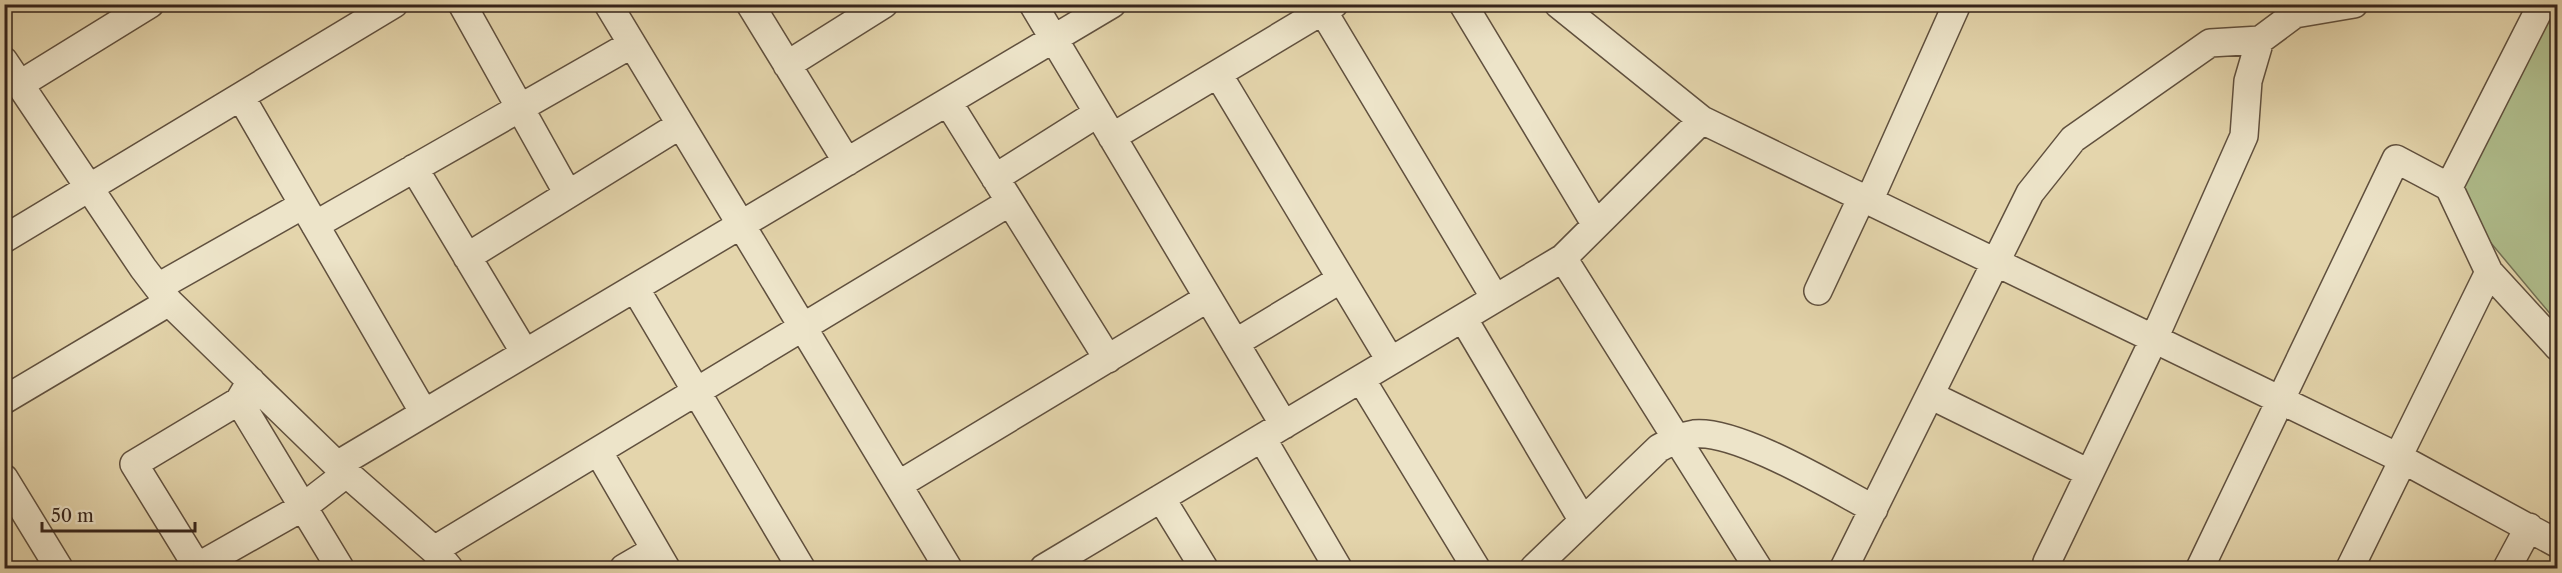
<svg xmlns="http://www.w3.org/2000/svg" width="2562" height="573" viewBox="0 0 2562 573" font-family="'Libre Caslon Text',serif">
<rect width="100%" height="100%" fill="#e4d5ac"/>
<filter id="stains"><feTurbulence type="fractalNoise" baseFrequency=".00333" numOctaves="4"/><feColorMatrix values="0 0 0 0 .2 0 0 0 0 .09 0 0 0 0 .02 0 0 0 .5 -.17"/></filter>
<radialGradient id="worn" r=".72"><stop offset=".6" stop-color="#630" stop-opacity="0"/><stop offset="1" stop-color="#630" stop-opacity=".3"/></radialGradient>
<path fill="#b0be8d" stroke="#727054" stroke-width="1.5" d="M2555 5H2557V322L2455 200Z"/>
<g fill="none" stroke-linecap="round" stroke-linejoin="round">
<g stroke="#60503e" stroke-width="30">
<path id="minor" d="M462 4 568 194
M608 4 948 568
M750 4 847 162
M1033 4 1284 425
M1463 4 1596 225
M1558 4 1702 120 2398 457 2558 544
M1323 11 1495 298
M4 61 143 268 169 302 337 465 434 550 449 568
M787 65 884 4
M1218 74 1390 360
M22 83 150 4
M241 97 424 413
M948 102 1108 359
M1112 137 1334 4
M414 168 525 353
M995 178 1098 113
M2449 187 2542 4
M1869 201 1957 4
M315 225 632 44
M4 239 394 4
M467 257 680 125
M1563 258 1758 568
M2489 272 2558 347
M158 287 303 205
M635 288 801 568
M1818 291 1862 197
M1463 318 1583 521
M1235 343 1341 279
M1361 379 1476 568
M1930 395 2089 473
M4 400 169 302
M239 401 340 568
M1262 438 1338 568
M598 451 666 568
M337 465 1112 4
M4 478 59 568
M898 485 1208 298
M1161 498 1204 568
M434 550 1010 202
M197 567 303 507 347 473
M198 568 134 464 239 401 251 381
M624 568 655 550
M1044 568 1563 258 1702 120
M1534 568 1659 448C1671 442 1681 436 1694 434 1737 429 1834 488 1874 509
M1844 568 2030 193 2073 139 2210 43 2260 40 2295 14 2354 4
M2051 568 2047 562 2153 341 2244 136 2248 81 2260 40
M2200 568 2396 159 2449 187 2489 272 2398 457
M2350 568 2403 460
M2507 568 2529 527"/>
</g>
<use href="#minor" stroke="#ede4c9" stroke-width="27"/>
</g>
<rect width="2562" height="573" fill="none" stroke="#e4d5ac" stroke-width="24"/>
<rect x="6" y="6" width="2550" height="561" fill="none" stroke="#34231a" stroke-width="3"/>
<rect x="12" y="12" width="2538" height="549" fill="none" stroke="#34231a" stroke-width="1.5"/>
<path d="M42 522v9h153v-9" fill="none" stroke="#34231a" stroke-width="3"/>
<text x="51" y="522" font-size="18" fill="#34231a" stroke="#ede4c9" stroke-width="4.5" paint-order="stroke">50 m</text>
<rect width="100%" height="100%" filter="url(#stains)"/>
<rect width="100%" height="100%" fill="url(#worn)"/>
</svg>
